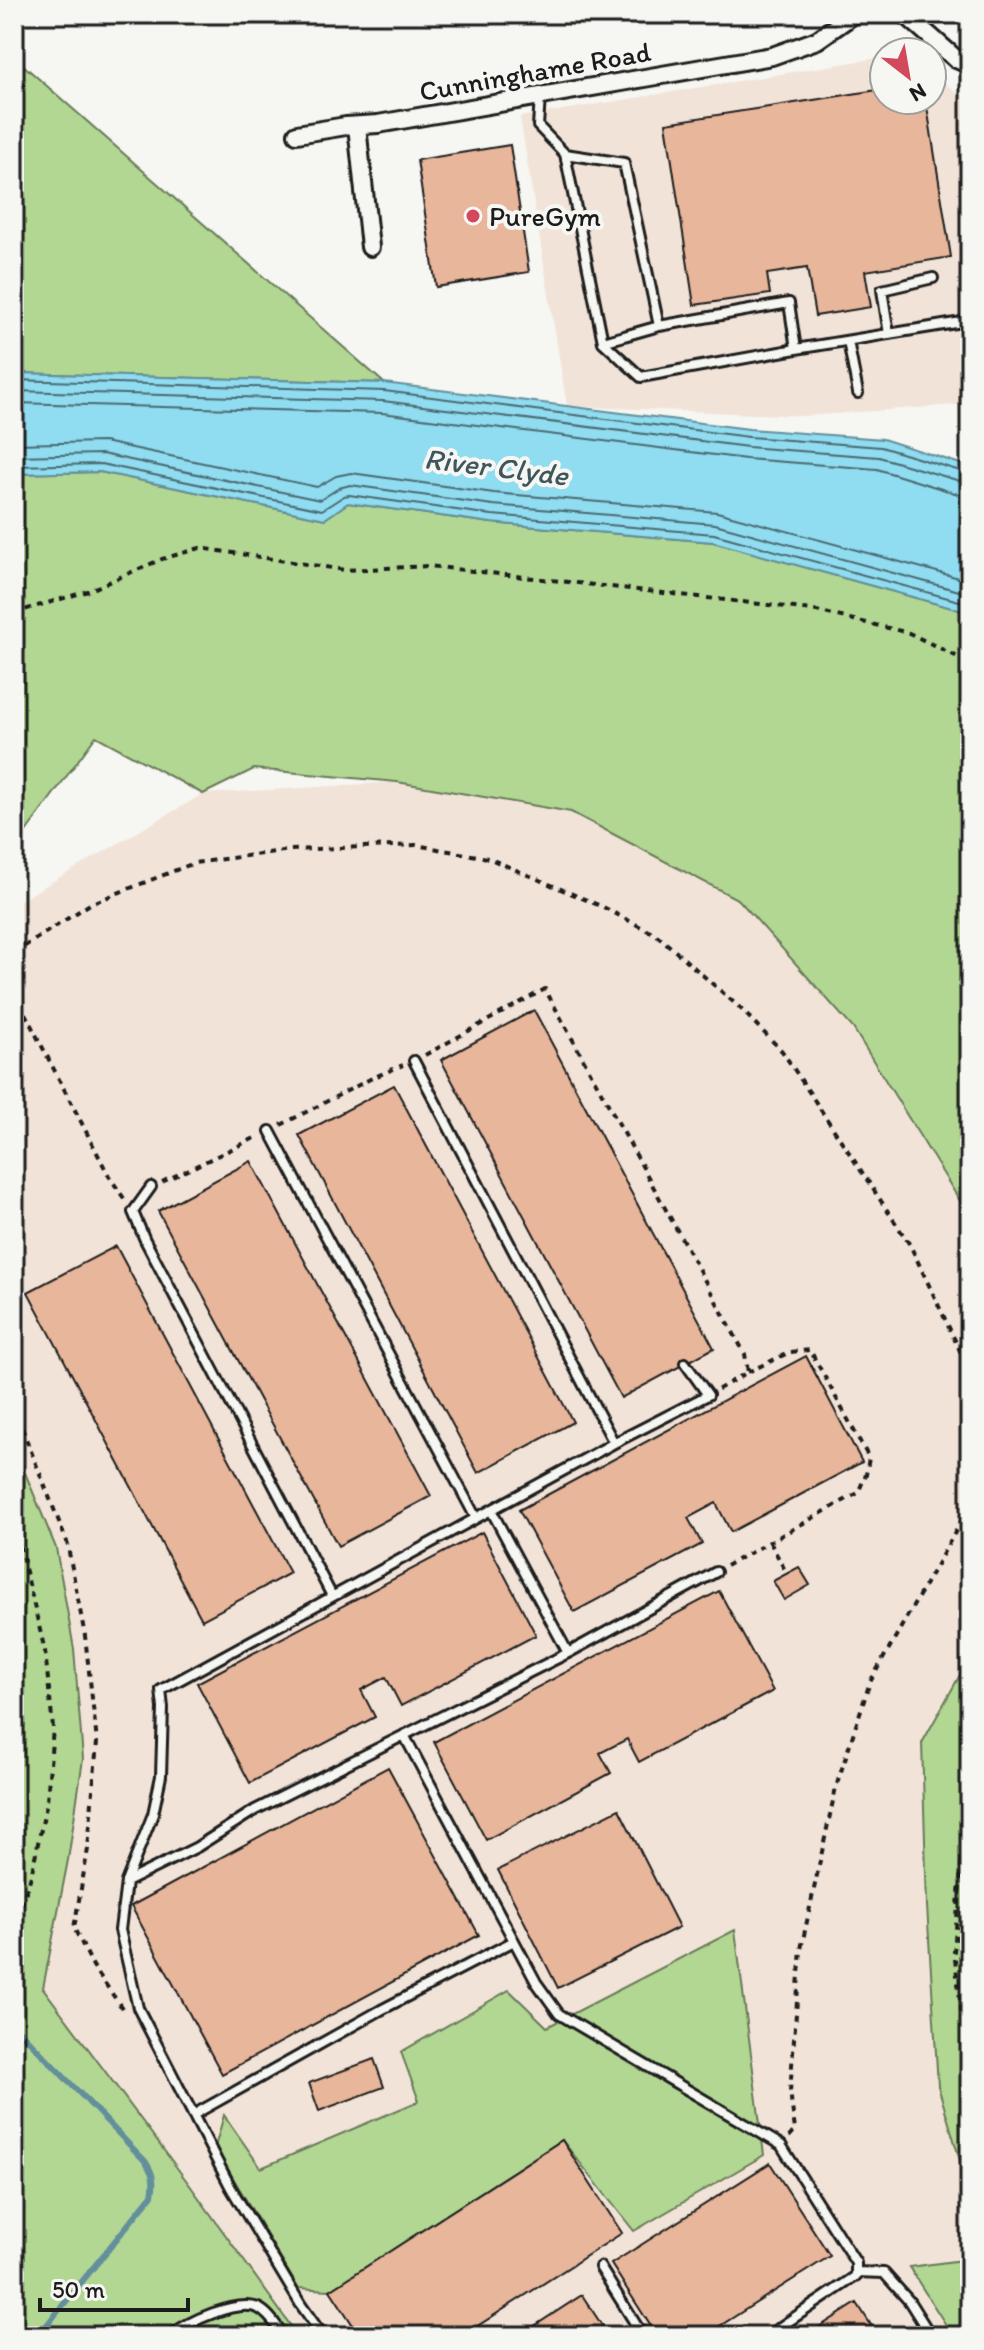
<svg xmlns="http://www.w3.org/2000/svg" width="984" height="2350" viewBox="0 0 984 2350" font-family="Itim,sans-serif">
<rect width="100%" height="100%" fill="#f6f6f2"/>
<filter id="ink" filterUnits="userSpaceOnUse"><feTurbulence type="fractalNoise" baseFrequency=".0125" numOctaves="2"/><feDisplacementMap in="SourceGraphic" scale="16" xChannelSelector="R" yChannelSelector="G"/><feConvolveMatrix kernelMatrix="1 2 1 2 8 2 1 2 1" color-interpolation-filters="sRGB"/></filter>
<g filter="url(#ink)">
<path fill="#f2e3d8" d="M884 57V100H932V74L961 95H970V404L805 416 567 406 520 117Z
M397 782 571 812 739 900 853 1028 970 1217V1657L922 1743 927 1906 938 2086 970 2194V2336H298L189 2184 43 1988 68 1860 83 1759 74 1649 56 1548 14 1446V904L203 794Z"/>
<path fill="#b2d793" stroke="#677a58" stroke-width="2" d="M14 57 384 383 14 373Z
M100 472 325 519 348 503 491 523 713 542 970 613V1217L853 1028 739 900 571 812 397 782 254 769 203 794 96 736 14 848V474Z
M14 1446 56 1548 74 1649 83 1759 68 1860 43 1988 189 2184 298 2336H14V1759L25 1722 14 1669Z
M970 1657V2194L938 2086 927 1906 922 1743Z
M735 1930 764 2155 634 2231 562 2140 330 2290 298 2288 215 2147 224 2115 261 2168 419 2101 401 2052 509 1990 547 2027Z
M970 2259V2336H953L909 2267Z"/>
<path fill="#90dcf0" stroke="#628f9b" stroke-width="2" d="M14 373 384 383 749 429 883 439 970 467V613L713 542 491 523 348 503 325 519 100 472 14 474Z"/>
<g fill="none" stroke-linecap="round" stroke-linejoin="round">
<path stroke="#4a6971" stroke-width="2" d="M14 380 384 391 749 437 881 447 970 474
M14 391 383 401 748 447 879 457 970 484
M14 403 382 413 746 459 877 469 958 494 970 496
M14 444 104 442 317 487 336 476 351 473 494 493 717 512 970 581
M14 456 102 454 320 500 339 488 350 485 493 505 715 524 970 594
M14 466 101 464 322 510 344 496 349 495 492 515 714 534 970 604"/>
<path stroke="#628f9b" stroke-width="6" d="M14 2025 145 2161C153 2173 155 2180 152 2195L38 2336"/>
</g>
<path fill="#e8b69a" stroke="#1c1c1c" stroke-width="2" d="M884 89V100H926L951 257 865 271 871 307 815 316 807 268 767 274 770 294 694 305 666 123Z
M510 145 529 272 436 287 417 160Z
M534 1010 714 1348 621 1398 441 1060Z
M394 1085 573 1422 478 1473 299 1135Z
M251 1161 431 1496 338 1546 158 1211Z
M116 1246 290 1573 202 1620 28 1292Z
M806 1356 862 1462 731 1532 716 1503 688 1518 702 1544 574 1612 519 1510Z
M482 1532 536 1635 401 1706 386 1677 361 1690 375 1717 250 1783 197 1683Z
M799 1567 810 1585 784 1600 773 1581Z
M719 1591 773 1691 639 1762 627 1739 600 1753 611 1773 486 1840 434 1742Z
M388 1767 479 1935 222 2074 131 1906Z
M619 1809 679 1927 558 1988 498 1870Z
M374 2059 384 2087 319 2111 309 2083Z
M562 2140 622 2233 462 2336H360L330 2290Z
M770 2163 830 2256 704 2336H657L611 2264Z
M582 2295 609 2336H519Z
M857 2303 878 2336H805Z"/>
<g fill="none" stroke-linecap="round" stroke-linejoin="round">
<g stroke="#1c1c1c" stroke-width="14">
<path id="service" d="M540 97 538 126 565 154 624 163 659 326 789 303 796 349 962 322
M565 154 603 342 659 326
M889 334 882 290 933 278
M848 341 858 393
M603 342 641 377 796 349
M414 1061 614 1443
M270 1131 476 1518
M151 1187 133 1212 145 1240 332 1596
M491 1510 568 1653
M404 1735 536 1982 559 2014 781 2145 856 2263V2276L767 2336
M126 1882 197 1847 255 1810 568 1653 716 1572
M193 2115 381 2010 514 1941
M600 2267 643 2336
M856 2272 884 2273 909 2301 931 2336
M170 2336C187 2322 237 2299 258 2308 269 2313 277 2327 284 2336
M323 2336 301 2305 231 2188 138 2008 120 1930 126 1882 153 1814 161 1776 163 1708 161 1690 614 1443 708 1395 685 1363"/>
</g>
<g stroke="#1c1c1c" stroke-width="22">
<path id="minor" d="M905 14 956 59 970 65
M357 126 370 247
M297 134 346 126 378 124 772 56 817 40 854 14"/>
</g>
<path stroke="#1c1c1c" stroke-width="4" stroke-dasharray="6 6" stroke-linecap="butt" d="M14 613 88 591 162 559 200 548 345 570 429 566 812 610 909 633 970 663
M14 953 90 904 194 863 290 850 416 845 488 858 603 907 658 936 739 1007 782 1051 910 1245 970 1372
M14 992 109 1176 125 1200
M425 1055 545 989 745 1354 748 1372 717 1390
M281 1125 370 1079 403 1065
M162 1182 259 1136
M14 1419 23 1431 67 1542 85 1636 97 1742 88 1849 74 1928 93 1966 124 2011
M14 1522 45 1651 53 1728 47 1801 31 1876 14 1929
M770 1542 787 1574
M726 1566 858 1493 866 1474 869 1458 810 1350 790 1352 748 1372
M970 1828 962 1861 954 1951 970 2080
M789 2137 795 2130 790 2091 801 1949 836 1787 870 1682 970 1506"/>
<use href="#service" stroke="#f6f6f2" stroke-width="8"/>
<use href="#minor" stroke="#f6f6f2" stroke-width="16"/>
</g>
</g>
<circle fill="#d1495b" stroke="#f6f6f2" stroke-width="3" cx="473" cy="216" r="8"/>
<g text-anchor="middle" stroke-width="8" stroke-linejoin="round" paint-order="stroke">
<g font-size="28" fill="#1c1c1c" stroke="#f6f6f2">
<text transform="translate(535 71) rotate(-10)" y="10">Cunninghame Road</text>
</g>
<g font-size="28" fill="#1c1c1c" stroke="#f6f6f2" text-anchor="start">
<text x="489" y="226">PureGym</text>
</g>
<g font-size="30" font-style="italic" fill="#3f565c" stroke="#f6f6f2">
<text transform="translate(496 467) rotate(7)" y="10">River Clyde</text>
</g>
</g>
<rect width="984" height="2350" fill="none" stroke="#f6f6f2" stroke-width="48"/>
<rect x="24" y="24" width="936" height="2302" fill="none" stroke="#1c1c1c" stroke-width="3" filter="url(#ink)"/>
<g transform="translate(908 76) rotate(149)"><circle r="38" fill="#f6f6f2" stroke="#9f9f9c" stroke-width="2"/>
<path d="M0-6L14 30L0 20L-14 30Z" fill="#d1495b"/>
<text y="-12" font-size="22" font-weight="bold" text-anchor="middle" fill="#1c1c1c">N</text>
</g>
<path d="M40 2298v12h148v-12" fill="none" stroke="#1c1c1c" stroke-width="4"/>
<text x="52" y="2298" font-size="24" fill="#1c1c1c" stroke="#f6f6f2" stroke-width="6" paint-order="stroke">50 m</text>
</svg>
